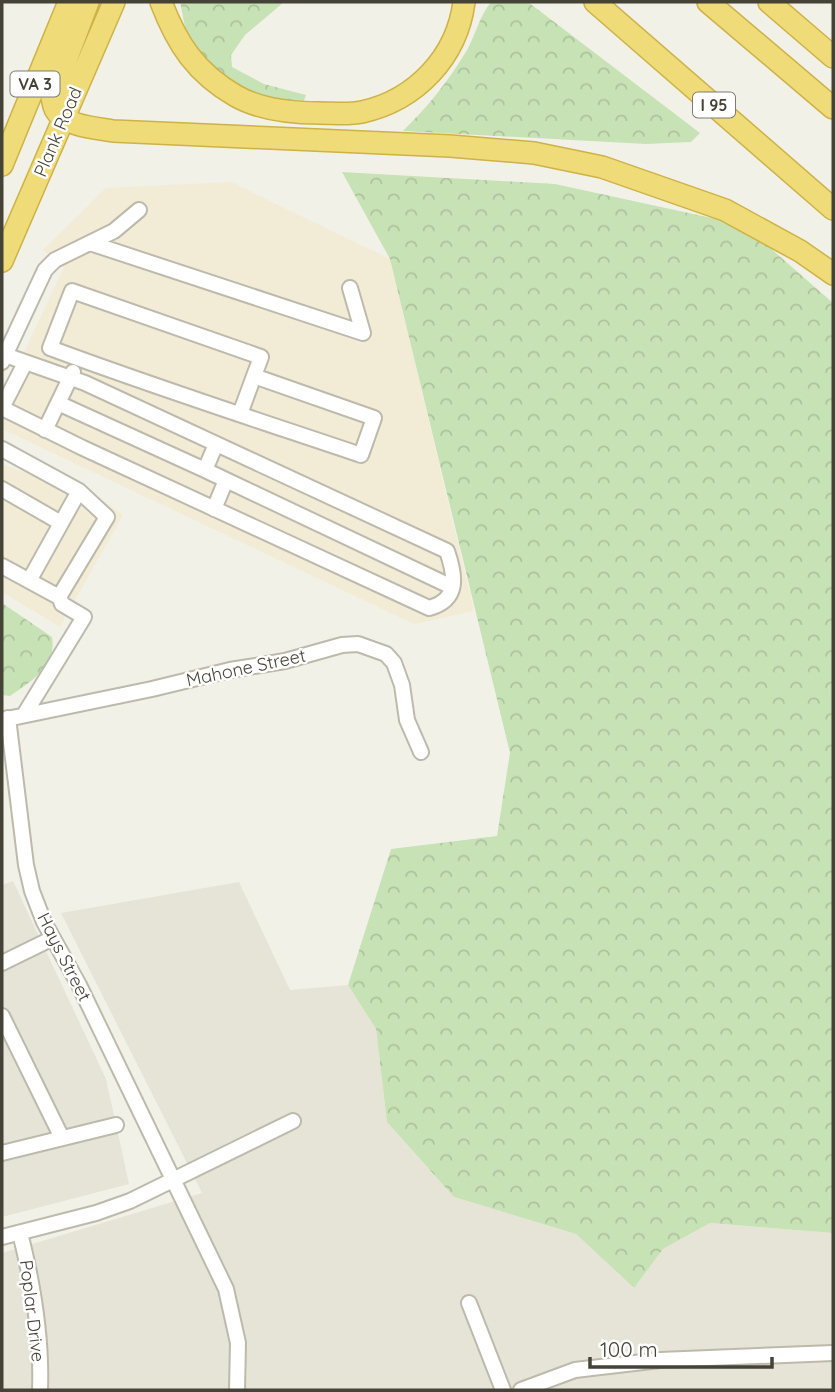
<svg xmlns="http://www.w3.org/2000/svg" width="835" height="1392" viewBox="0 0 835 1392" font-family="Quicksand,sans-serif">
<defs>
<pattern id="forest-crowns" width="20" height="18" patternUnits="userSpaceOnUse" patternTransform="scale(1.75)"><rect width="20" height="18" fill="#c7e2b5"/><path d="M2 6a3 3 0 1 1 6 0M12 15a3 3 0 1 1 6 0" fill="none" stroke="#acc39c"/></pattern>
</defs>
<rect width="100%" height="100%" fill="#f2f1e8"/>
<path fill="#e6e4d7" d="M13 881 106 1079 129 1184 2 1217V885Z
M239 882 290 990 348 985 376 1029 387 1122 454 1197 576 1234 634 1288 663 1249 710 1223 833 1233V1390H2V1253L202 1193 61 913Z"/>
<path fill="#f2ebd6" d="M231 182 390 259 474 611 414 624 2 429V399L64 267 43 250 106 188Z
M2 464 108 504 123 515 60 627 2 592Z"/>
<path fill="url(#forest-crowns)" d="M180 2H284L245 35 231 55 232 67 264 84 306 95 303 103 285 102 237 89 217 71 187 37Z
M491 2H528L700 133 691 142 646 144 403 131C429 105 448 82 467 50 476 34 479 17 491 2Z
M342 172 555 184 744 225 833 303V1233L710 1223 663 1249 634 1288 576 1234 454 1197 387 1122 376 1029 348 985 391 849 497 836 510 753 390 259Z
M2 603 52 637C57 666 32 681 10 696L2 695Z"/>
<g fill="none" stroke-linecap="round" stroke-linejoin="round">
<g stroke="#bdbaac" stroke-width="18">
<path id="minor" d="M90 243 363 333 350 288
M2 362 45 270 55 260 114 231 139 210
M58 403 205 470
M2 408 83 448 429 608C459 600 456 577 447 551L85 383 5 355
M2 408 25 363
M240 414 261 357 72 291 50 348C152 386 257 420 361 455L374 418 254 376
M45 430 73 372
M2 449 79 491 107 517 59 597 2 566
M226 480 452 587
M2 489 61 523
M214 509 226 480 205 470 216 444
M29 581 79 491
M24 715 84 617 62 604 59 596
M8 718 26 865 32 891 44 922 79 985 226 1289 238 1343 237 1390
M2 720 152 689 230 670 285 661 342 645 358 644 386 654 394 663 402 685 407 720 421 752
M2 963 53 938
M2 1016 62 1138
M2 1153 116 1125
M20 1233C33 1284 42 1337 40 1390
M2 1237 96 1213 130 1201 293 1121
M469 1303 503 1390
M521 1390 575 1370 660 1360 833 1353"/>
</g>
<g stroke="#cdb248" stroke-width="24">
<path id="highway" d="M88 2 52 97C53 101 53 105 55 109 64 126 96 128 113 131L450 146 534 153 602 167 725 210 800 251 833 274
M161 2C177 44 196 73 236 96 261 110 291 113 319 113 333 113 348 115 362 112 416 100 457 57 464 2
M595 2 833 209
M708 2 833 108
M769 2 833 57
M2 165 69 2
M2 261 114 2"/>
</g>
<use href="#minor" stroke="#fff" stroke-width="14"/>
<use href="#highway" stroke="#efdb77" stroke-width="21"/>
</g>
<g text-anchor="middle" stroke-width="5" stroke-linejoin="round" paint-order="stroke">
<g fill="#fff" stroke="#7d7b74" stroke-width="2">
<rect x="10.5" y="71.5" width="49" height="25" rx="5"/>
<rect x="693" y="92.5" width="42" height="25" rx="5"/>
</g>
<g font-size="16" font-weight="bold" fill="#454238">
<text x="35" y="90">VA 3</text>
<text x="714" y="111">I 95</text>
</g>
<g font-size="18" fill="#454238" stroke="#fff">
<text transform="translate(58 132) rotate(-67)" y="6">Plank Road</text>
<text transform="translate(246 668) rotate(-12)" y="6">Mahone Street</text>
<text transform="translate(64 957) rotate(63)" y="6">Hays Street</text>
<text transform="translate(32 1311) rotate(83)" y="6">Poplar Drive</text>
</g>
</g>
<rect width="835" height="1392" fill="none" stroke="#454238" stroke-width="7"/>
<path d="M590 1357v10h182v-10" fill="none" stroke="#454238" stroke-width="3.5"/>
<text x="600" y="1357" font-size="21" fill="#454238" stroke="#ffffff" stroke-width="5" paint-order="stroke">100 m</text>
</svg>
